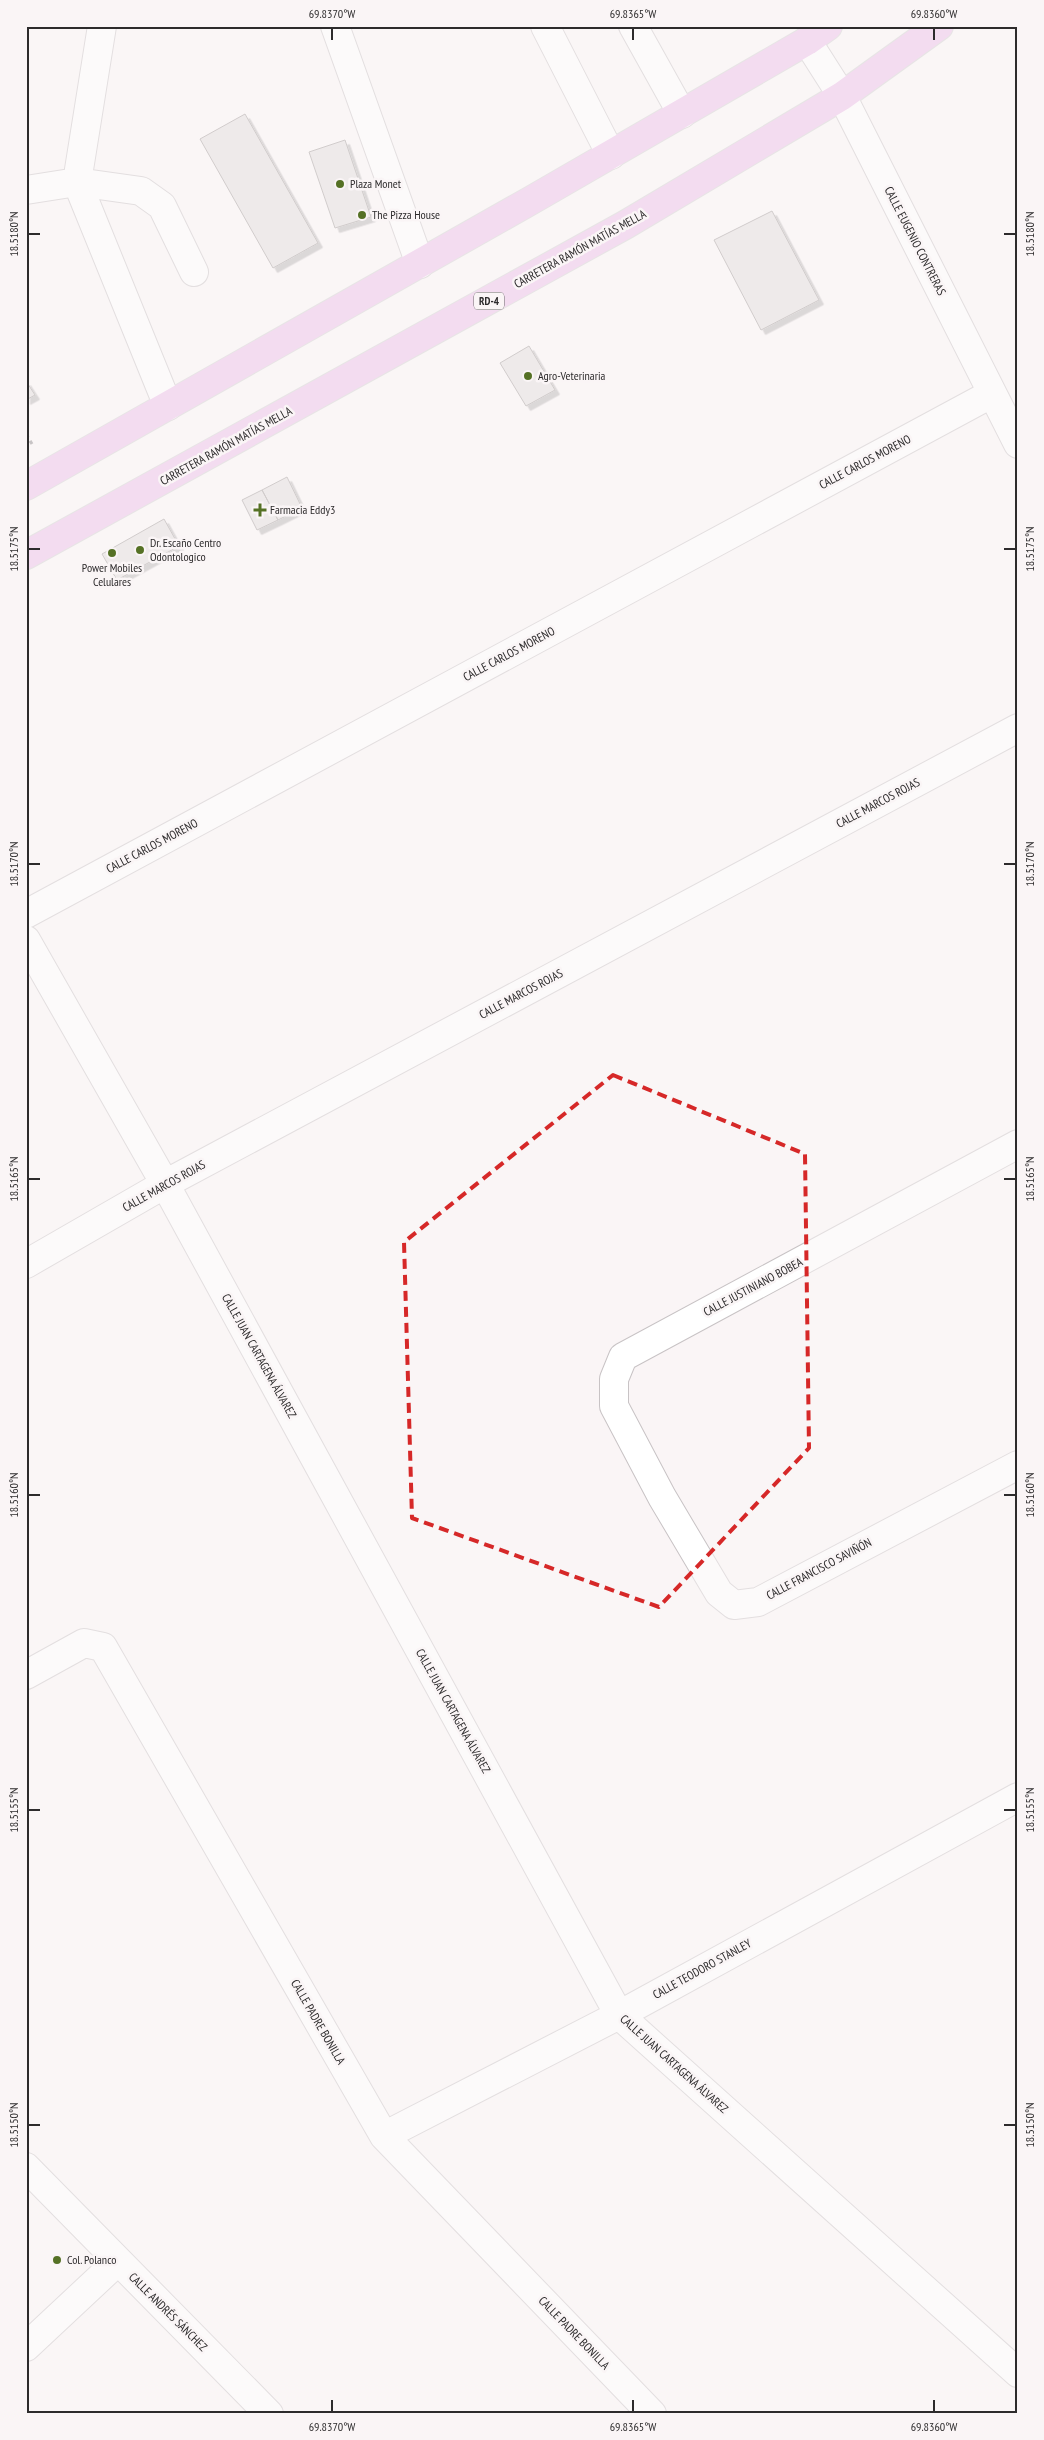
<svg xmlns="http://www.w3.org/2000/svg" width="1044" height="2440" viewBox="0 0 1044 2440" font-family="'PT Sans Narrow',sans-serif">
<defs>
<filter id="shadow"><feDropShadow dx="4.5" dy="4.5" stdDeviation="0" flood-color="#0004"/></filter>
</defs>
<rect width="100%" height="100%" fill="#faf5f6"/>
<path fill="#e1dbdb" stroke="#9f9a99" filter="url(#shadow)" d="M245 114 318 243 273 268 200 139Z
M345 140 371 217 335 228 309 152Z
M772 211 819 300 761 330 714 240Z
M529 346 555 390 526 406 500 363Z
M26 381 35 395 26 400Z
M287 477 302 508 278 520 262 490Z
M262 490 278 520 257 530 242 500Z
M164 519 179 546 117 580 102 554Z"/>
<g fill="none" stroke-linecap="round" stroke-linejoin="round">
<g stroke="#c8c3c5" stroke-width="30">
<path id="minor" d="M102 26 77 182 168 406
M335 26 420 264
M545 26 611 155
M633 26 682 114
M807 41 842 96 1018 444
M26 190 77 182 141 191 162 206 194 272
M26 914 991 394
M26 940 165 1184 619 2015 1018 2373
M1018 1144 623 1357 614 1379V1406L662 1497 719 1593 734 1605 758 1602 1018 1465
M26 1264 165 1184 1018 728
M26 1675 84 1643 103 1647 384 2136 652 2414
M384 2136 619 2015 1018 1797
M26 2167 269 2414
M26 2347 118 2261"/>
</g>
<g stroke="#d1d0d1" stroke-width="30">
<path id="major" d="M26 486 530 201 807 41 828 26
M26 555 625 225 842 96 939 26"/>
</g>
<path stroke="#8b8889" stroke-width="3" stroke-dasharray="4 4" stroke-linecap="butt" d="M26 434 32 444"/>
<use href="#minor" stroke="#fff" stroke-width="28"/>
<use href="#major" stroke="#ebbce8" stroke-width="28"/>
</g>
<path d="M0 0H1044V2440H0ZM613 1075 805 1154 809 1448 659 1607 412 1518 404 1242Z" fill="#faf5f6" fill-opacity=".55" fill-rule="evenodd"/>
<path fill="none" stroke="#d62828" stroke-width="4" stroke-dasharray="10 6" stroke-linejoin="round" d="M613 1075 805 1154 809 1448 659 1607 412 1518 404 1242Z"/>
<path fill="none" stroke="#2d2b2c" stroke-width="2" d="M332 28V40M633 28V40M934 28V40M28 234H40M1004 234H1016M28 549H40M1004 549H1016M28 864H40M1004 864H1016M28 1179H40M1004 1179H1016M28 1495H40M1004 1495H1016M28 1810H40M1004 1810H1016M28 2125H40M1004 2125H1016M332 2400V2412M633 2400V2412M934 2400V2412"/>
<g fill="#557125" stroke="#faf5f6" stroke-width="2">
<circle cx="340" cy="184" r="5"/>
<circle cx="362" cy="215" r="5"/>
<circle cx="528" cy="376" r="5"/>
<path d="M257.5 502.5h5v5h5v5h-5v5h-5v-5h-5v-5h5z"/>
<circle cx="140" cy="550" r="5"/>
<circle cx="112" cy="553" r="5"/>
<circle cx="57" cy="2260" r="5"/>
</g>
<g text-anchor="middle" stroke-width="5" stroke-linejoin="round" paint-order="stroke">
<rect fill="#faf5f6" stroke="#6a6869" stroke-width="1" x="474" y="292.5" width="30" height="17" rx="4"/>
<g font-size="11" font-weight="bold" fill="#2d2b2c">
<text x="489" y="305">RD-4</text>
</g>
<g font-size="12" fill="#2d2b2c" stroke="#faf5f6" text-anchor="start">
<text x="350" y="188">Plaza Monet</text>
<text x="372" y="219">The Pizza House</text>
<text x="538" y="380">Agro-Veterinaria</text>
<text x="270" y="514">Farmacia Eddy3</text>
<text x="150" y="547">Dr. Escaño Centro<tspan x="150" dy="14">Odontologico</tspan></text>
<text x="112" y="572" text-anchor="middle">Power Mobiles<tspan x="112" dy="14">Celulares</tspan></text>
<text x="67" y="2264">Col. Polanco</text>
</g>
<g font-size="12" fill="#2d2b2c" stroke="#faf5f6">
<text transform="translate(915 241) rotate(63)" y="4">CALLE EUGENIO CONTRERAS</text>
<text transform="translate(580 249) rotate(-29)" y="4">CARRETERA RAMÓN MATÍAS MELLA</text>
<text transform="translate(226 446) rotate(-29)" y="4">CARRETERA RAMÓN MATÍAS MELLA</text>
<text transform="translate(865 462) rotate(-28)" y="4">CALLE CARLOS MORENO</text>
<text transform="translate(509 654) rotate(-28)" y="4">CALLE CARLOS MORENO</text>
<text transform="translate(878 803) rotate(-28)" y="4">CALLE MARCOS ROJAS</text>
<text transform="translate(152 846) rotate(-28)" y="4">CALLE CARLOS MORENO</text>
<text transform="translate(521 994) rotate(-28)" y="4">CALLE MARCOS ROJAS</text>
<text transform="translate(164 1186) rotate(-29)" y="4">CALLE MARCOS ROJAS</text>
<text transform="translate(753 1287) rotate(-28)" y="4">CALLE JUSTINIANO BOBEA</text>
<text transform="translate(259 1356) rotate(61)" y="4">CALLE JUAN CARTAGENA ÁLVAREZ</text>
<text transform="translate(819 1569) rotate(-28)" y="4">CALLE FRANCISCO SAVIÑÓN</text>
<text transform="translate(453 1711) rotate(61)" y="4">CALLE JUAN CARTAGENA ÁLVAREZ</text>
<text transform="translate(702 1969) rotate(-29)" y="4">CALLE TEODORO STANLEY</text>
<text transform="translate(318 2022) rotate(60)" y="4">CALLE PADRE BONILLA</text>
<text transform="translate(674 2064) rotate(42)" y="4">CALLE JUAN CARTAGENA ÁLVAREZ</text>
<text transform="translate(168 2312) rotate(45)" y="4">CALLE ANDRÉS SÁNCHEZ</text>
<text transform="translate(574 2333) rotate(46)" y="4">CALLE PADRE BONILLA</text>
</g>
</g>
<rect width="1044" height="2440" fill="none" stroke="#faf5f6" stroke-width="55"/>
<rect x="28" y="28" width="988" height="2384" fill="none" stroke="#2d2b2c" stroke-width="2"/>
<g font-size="12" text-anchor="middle" fill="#2d2b2c">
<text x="332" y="18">69.8370°W</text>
<text x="633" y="18">69.8365°W</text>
<text x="934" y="18">69.8360°W</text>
<text transform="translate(14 234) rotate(-90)" y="4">18.5180°N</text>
<text transform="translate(1030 234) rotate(-90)" y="4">18.5180°N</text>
<text transform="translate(14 549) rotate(-90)" y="4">18.5175°N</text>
<text transform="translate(1030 549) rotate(-90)" y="4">18.5175°N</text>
<text transform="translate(14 864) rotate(-90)" y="4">18.5170°N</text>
<text transform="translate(1030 864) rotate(-90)" y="4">18.5170°N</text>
<text transform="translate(14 1179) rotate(-90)" y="4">18.5165°N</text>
<text transform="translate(1030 1179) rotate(-90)" y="4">18.5165°N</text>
<text transform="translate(14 1495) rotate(-90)" y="4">18.5160°N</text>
<text transform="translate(1030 1495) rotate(-90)" y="4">18.5160°N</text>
<text transform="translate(14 1810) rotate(-90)" y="4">18.5155°N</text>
<text transform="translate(1030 1810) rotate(-90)" y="4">18.5155°N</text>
<text transform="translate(14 2125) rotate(-90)" y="4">18.5150°N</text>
<text transform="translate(1030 2125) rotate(-90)" y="4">18.5150°N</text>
<text x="332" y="2431">69.8370°W</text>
<text x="633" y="2431">69.8365°W</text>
<text x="934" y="2431">69.8360°W</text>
</g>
</svg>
